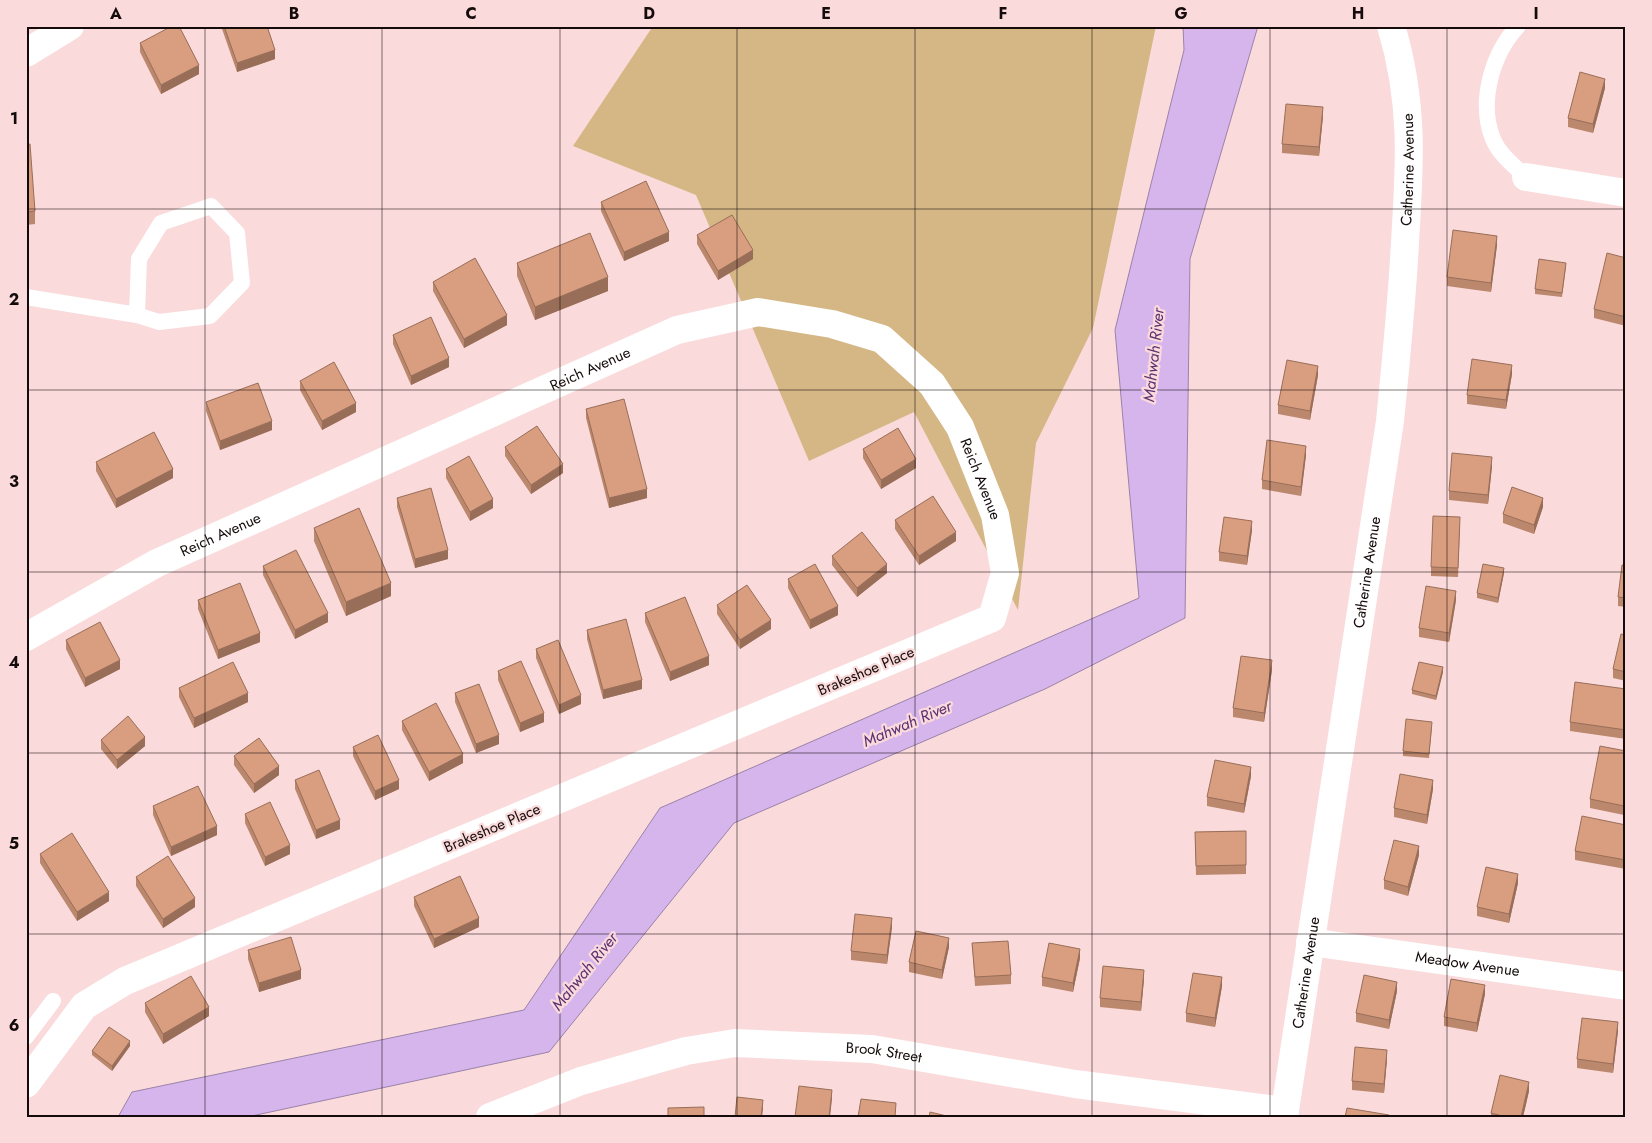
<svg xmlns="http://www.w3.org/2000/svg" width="1652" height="1143" viewBox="0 0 1652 1143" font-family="Jost,sans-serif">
<rect width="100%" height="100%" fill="#fadadb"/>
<path fill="#d5b786" d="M653 26H1156L1093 328 1036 443 1018 610 914 412 809 461 696 195 573 146Z"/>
<path fill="#d5b5ec" stroke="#9b82a8" d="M1183 26H1258L1190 259 1185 618 1045 689 734 823 549 1052 247 1117H118L132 1092 524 1010 660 808 1139 598 1115 330 1184 50Z"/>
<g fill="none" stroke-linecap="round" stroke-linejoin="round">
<path stroke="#fff" stroke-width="16" d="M1518 26C1492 54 1478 102 1493 139 1499 154 1514 166 1526 177
M26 297 137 315 159 322 210 316 242 283 237 233 211 206 161 223 139 259 137 315
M26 1037 53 1001"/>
<g stroke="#fff" stroke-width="28">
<path d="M26 53 70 26"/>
<path d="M1526 177 1626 193"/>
<path id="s1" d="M26 637 157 563 677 330 758 312 832 324 882 339 932 384 960 427 995 515 1005 573 992 618 125 981 84 1006 26 1084"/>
<path id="s2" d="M1310 942 1626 986"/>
<path id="s3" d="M490 1117 581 1081 686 1051 735 1043 872 1049 1075 1084 1285 1111"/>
<path id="s4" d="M1284 1117 1390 421C1396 361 1402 302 1405 242 1410 164 1414 102 1391 26"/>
</g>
</g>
<path fill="#bb876d" d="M221 26H267L275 59 237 72Z
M140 43 199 74 161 94 140 52Z
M1605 88 1593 133 1568 127V118Z
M1323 116 1319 156 1282 153V144Z
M26 145 35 211V224L26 225Z
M601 202 669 241 624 261 601 211Z
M697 235 753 259 718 280 697 244Z
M1497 245 1491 292 1447 286V277Z
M1626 258V326L1594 318V309Z
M517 263 608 291 535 320 517 276Z
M1566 267 1562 297 1535 294V289Z
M433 282 507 325 464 348 433 291Z
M393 335 449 367 411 385 393 344Z
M1512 374 1506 409 1467 404V395Z
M1318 375 1310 420 1278 414V405Z
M300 381 356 412 322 430 300 390Z
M206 402 272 430 220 450 206 411Z
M586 409 647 498 609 508 586 418Z
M505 447 563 473 531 494 505 456Z
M863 449 916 468 881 489 863 458Z
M1306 455 1301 496 1262 489V480Z
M96 462 173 478 116 508 96 471Z
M1492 466 1488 504 1449 500V491Z
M446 469 493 508 470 521 446 478Z
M397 498 448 559 415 568 397 507Z
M1543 507 1534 534 1503 523V514Z
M895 520 956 541 919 565 895 529Z
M1460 526 1458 577 1431 576V567Z
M314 528 391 596 346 616 314 541Z
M1252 530 1247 565 1219 561V552Z
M832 556 887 573 857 597 832 565Z
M1626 565V607L1618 606V597Z
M263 566 328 622 295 639 263 575Z
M1504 573 1498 603 1477 598V593Z
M788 579 838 615 810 629 788 588Z
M198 600 260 642 218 659 198 609Z
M1456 600 1449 642 1419 637V628Z
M717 605 771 629 740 649 717 614Z
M645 613 709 665 670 681 645 622Z
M587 630 642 689 603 699 587 639Z
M1626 635V681L1613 678V669Z
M66 640 120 669 85 687 66 649Z
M536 649 581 704 559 714 536 658Z
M1272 670 1264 722 1233 717V708Z
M498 671 544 722 520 732 498 680Z
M1443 672 1436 700 1412 694V690Z
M179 688 248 702 194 728 179 697Z
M1626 689V739L1570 731V722Z
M455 693 499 744 476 753 455 702Z
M402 721 463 763 429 781 402 730Z
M1432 727 1429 758 1403 756V751Z
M101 740 145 746 117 769 101 749Z
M353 747 399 789 375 800 353 756Z
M1626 751 1624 815 1590 808V799Z
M234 756 279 775 254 793 234 765Z
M1251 776 1244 813 1207 806V797Z
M295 780 340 829 316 839 295 789Z
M1433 789 1427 824 1394 817V808Z
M153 806 217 835 171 856 153 815Z
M245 814 290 854 265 866 245 823Z
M1626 825V869L1575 860V851Z
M1246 831V874L1196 875 1195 832Z
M40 854 109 901 77 921 40 863Z
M1419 855 1408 896 1384 889V880Z
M136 877 195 907 163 928 136 886Z
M1518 883 1509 923 1477 916V907Z
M414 897 479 927 434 948 414 906Z
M892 927 887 964 851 960V951Z
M972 943 1011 975V984L975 986Z
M949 947 942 979 909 972V962Z
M248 950 301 979 259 992 248 959Z
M1080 958 1073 992 1042 986V977Z
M1144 979 1141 1011 1100 1007V998Z
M1222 986 1215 1027 1186 1022V1013Z
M1397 991 1389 1029 1356 1022V1013Z
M1485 994 1477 1032 1444 1026V1017Z
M145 1003 209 1016 163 1044 145 1012Z
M1618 1031 1613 1073 1577 1068V1059Z
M130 1046 112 1071 92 1055V1051Z
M1387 1059 1384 1093 1352 1090V1081Z
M1529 1091 1523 1117H1491V1113Z"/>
<path fill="#986e59" d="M275 50V59L237 72V63Z
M199 65V74L161 94V85Z
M1605 79V88L1593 133V124Z
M1323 107V116L1319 156V147Z
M669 232V241L624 261V252Z
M1497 236V245L1491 292V283Z
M753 250V259L718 280V271Z
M608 277V291L535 320V307Z
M507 315V325L464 348V339Z
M449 358V367L411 385V376Z
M1512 365V374L1506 409V400Z
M1318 366V375L1310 420V411Z
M356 403V412L322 430V421Z
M272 421V430L220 450V441Z
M1306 446V455L1301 496V487Z
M1492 457V466L1488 504V495Z
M916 459V468L881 489V480Z
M563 464V473L531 494V485Z
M173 469V478L116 508V499Z
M647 489V498L609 508V498Z
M1543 498V507L1534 534V525Z
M493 499V508L470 521V512Z
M1252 521V530L1247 565V556Z
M956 532V541L919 565V556Z
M448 550V559L415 568V559Z
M887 564V573L857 597V588Z
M1504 568V573L1498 603V598Z
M391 583V596L346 616V602Z
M1456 591V600L1449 642V633Z
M838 606V615L810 629V620Z
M328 613V622L295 639V630Z
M771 620V629L740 649V640Z
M260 633V642L218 659V650Z
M709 656V665L670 681V672Z
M120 660V669L85 687V678Z
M1272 660V670L1264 722V713Z
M1443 667V672L1436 700V696Z
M642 680V689L603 699V690Z
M248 693V702L194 728V718Z
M581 695V704L559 714V705Z
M544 713V722L520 732V723Z
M499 735V744L476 753V744Z
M145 737V746L117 769V760Z
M463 754V763L429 781V772Z
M279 766V775L254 793V784Z
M1251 767V776L1244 813V804Z
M399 780V789L375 800V791Z
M1433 780V789L1427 824V815Z
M1626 798V807L1624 815V806Z
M340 820V829L316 839V830Z
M217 826V835L171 856V847Z
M290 845V854L265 866V857Z
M1419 846V855L1408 896V887Z
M1518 874V883L1509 923V914Z
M109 892V901L77 921V912Z
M195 898V907L163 928V919Z
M479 918V927L434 948V939Z
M892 918V927L887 964V955Z
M949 938V947L942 979V970Z
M1080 949V958L1073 992V983Z
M301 970V979L259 992V983Z
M1144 970V979L1141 1011V1002Z
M1222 977V986L1215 1027V1018Z
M1397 982V991L1389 1029V1020Z
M1485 985V994L1477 1032V1023Z
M209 1007V1016L163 1044V1034Z
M1618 1022V1031L1613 1073V1064Z
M130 1041V1046L112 1071V1066Z
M1387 1050V1059L1384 1093V1084Z
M1529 1082V1091L1523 1117H1521Z
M832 1090V1099L830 1117H829Z
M763 1100V1109L762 1117H761Z"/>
<path fill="#d99d7f" stroke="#986e59" d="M172 26H179L199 65 161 85 140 43Z
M224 26H267L275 50 237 63Z
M1580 72 1605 79 1593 124 1568 118Z
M1286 104 1323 107 1319 147 1282 144Z
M30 144 35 211 26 212V145Z
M646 181 669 232 624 252 601 202Z
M732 215 753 250 718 271 697 235Z
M1453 230 1497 236 1491 283 1447 277Z
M590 233 608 277 535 307 517 263Z
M1607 253 1626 258V317L1594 309Z
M475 258 507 315 464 339 433 282Z
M1539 259 1566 263 1562 293 1535 289Z
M431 317 449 358 411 376 393 335Z
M1472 359 1512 365 1506 400 1467 395Z
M1287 360 1318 366 1310 411 1278 405Z
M334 362 356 403 322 421 300 381Z
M258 383 272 421 220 441 206 402Z
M624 399 647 489 609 498 586 409Z
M537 426 563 464 531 485 505 447Z
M898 428 916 459 881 480 863 449Z
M154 432 173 469 116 499 96 462Z
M1267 440 1306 446 1301 487 1262 480Z
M1452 453 1492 457 1488 495 1449 491Z
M469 456 493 499 470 512 446 469Z
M1512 487 1543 498 1534 525 1503 514Z
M431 488 448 550 415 559 397 498Z
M933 496 956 532 919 556 895 520Z
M359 508 391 583 346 602 314 528Z
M1433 516 1460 517 1458 568 1431 567Z
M1224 517 1252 521 1247 556 1219 552Z
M862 532 887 564 857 588 832 556Z
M296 550 328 613 295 630 263 566Z
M815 564 838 606 810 620 788 579Z
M1483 564 1504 568 1498 598 1477 593Z
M1622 565H1626V598L1618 597Z
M240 583 260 633 218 650 198 600Z
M747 585 771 620 740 640 717 605Z
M1426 586 1456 591 1449 633 1419 628Z
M685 597 709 656 670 672 645 613Z
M626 619 642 680 603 690 587 630Z
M100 622 120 660 85 678 66 640Z
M1621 634 1626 635V672L1613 669Z
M558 640 581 695 559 705 536 649Z
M1241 656 1272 660 1264 713 1233 708Z
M521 661 544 713 520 723 498 671Z
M233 662 248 693 194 718 179 688Z
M1419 662 1443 667 1436 696 1412 690Z
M1575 682 1626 689V730L1570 722Z
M479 684 499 735 476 744 455 693Z
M436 703 463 754 429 772 402 721Z
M128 716 145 737 117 760 101 740Z
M1406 719 1432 722 1429 754 1403 751Z
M378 735 399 780 375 791 353 747Z
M259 738 279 766 254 784 234 756Z
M1600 746 1626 751V798L1624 806 1590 799Z
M1215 760 1251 767 1244 804 1207 797Z
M319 770 340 820 316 830 295 780Z
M1400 774 1433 780 1427 815 1394 808Z
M198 786 217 826 171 847 153 806Z
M270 802 290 845 265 857 245 814Z
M1582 816 1626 825V860L1575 851Z
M1246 831V865L1196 866 1195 832Z
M72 833 109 892 77 912 40 854Z
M1394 840 1419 846 1408 887 1384 880Z
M168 856 195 898 163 919 136 877Z
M1486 867 1518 874 1509 914 1477 907Z
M460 876 479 918 434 939 414 897Z
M855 914 892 918 887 955 851 951Z
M916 931 949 938 942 970 909 962Z
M291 937 301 970 259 983 248 950Z
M1008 941 1011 975 975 977 972 943Z
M1049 943 1080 949 1073 983 1042 977Z
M1103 966 1144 970 1141 1002 1100 998Z
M1193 973 1222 977 1215 1018 1186 1013Z
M1364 975 1397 982 1389 1020 1356 1013Z
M191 976 209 1007 163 1034 145 1003Z
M1451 979 1485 985 1477 1023 1444 1017Z
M1582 1018 1618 1022 1613 1064 1577 1059Z
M109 1027 130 1041 112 1066 92 1051Z
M1355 1047 1387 1050 1384 1084 1352 1081Z
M1500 1075 1529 1082 1521 1117H1506L1491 1113Z
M799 1086 832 1090 829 1117H795Z
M737 1097 763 1100 761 1117H735Z
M861 1099 896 1103 895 1117H858Z
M704 1107V1117H668V1108Z
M1347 1108 1389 1115V1117H1345Z
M930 1112 951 1117H929Z"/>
<path fill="none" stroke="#150b0b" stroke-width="1" stroke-opacity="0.55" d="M205 26V1117M382 26V1117M560 26V1117M737 26V1117M915 26V1117M1092 26V1117M1270 26V1117M1447 26V1117M26 209H1626M26 390H1626M26 572H1626M26 753H1626M26 934H1626"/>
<g text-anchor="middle" stroke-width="4.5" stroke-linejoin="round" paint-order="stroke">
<g font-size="15" fill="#150b0b" stroke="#fadadb">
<text dy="5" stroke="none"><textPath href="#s4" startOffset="956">Catherine Avenue</textPath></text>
<text dy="5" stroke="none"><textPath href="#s1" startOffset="625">Reich Avenue</textPath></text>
<text dy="5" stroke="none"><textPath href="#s1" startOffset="1105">Reich Avenue</textPath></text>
<text dy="5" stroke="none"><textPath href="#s1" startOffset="220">Reich Avenue</textPath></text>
<text dy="5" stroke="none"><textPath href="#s4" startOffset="551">Catherine Avenue</textPath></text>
<text transform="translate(866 671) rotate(-23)" y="5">Brakeshoe Place</text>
<text transform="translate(492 828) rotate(-23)" y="5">Brakeshoe Place</text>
<text dy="5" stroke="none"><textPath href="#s2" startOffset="159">Meadow Avenue</textPath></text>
<text dy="5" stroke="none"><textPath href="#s4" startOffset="146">Catherine Avenue</textPath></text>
<text dy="5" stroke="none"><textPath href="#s3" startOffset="406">Brook Street</textPath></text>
</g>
<g font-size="16" font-style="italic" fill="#593071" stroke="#fadadb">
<text transform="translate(1153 355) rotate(-84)" y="6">Mahwah River</text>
<text transform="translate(907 723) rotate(-23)" y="6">Mahwah River</text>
<text transform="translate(584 971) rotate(-51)" y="6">Mahwah River</text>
</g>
</g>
<rect width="1652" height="1143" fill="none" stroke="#fadadb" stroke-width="55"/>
<rect x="28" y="28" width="1596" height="1088" fill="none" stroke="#150b0b" stroke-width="2"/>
<g font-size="16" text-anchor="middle" font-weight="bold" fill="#150b0b">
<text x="116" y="19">A</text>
<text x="294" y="19">B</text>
<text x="471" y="19">C</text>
<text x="649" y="19">D</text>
<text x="826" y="19">E</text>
<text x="1003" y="19">F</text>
<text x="1181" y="19">G</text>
<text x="1358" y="19">H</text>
<text x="1536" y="19">I</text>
<text x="14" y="124">1</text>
<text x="14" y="305">2</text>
<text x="14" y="487">3</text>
<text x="14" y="668">4</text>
<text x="14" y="849">5</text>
<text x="14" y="1031">6</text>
</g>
</svg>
